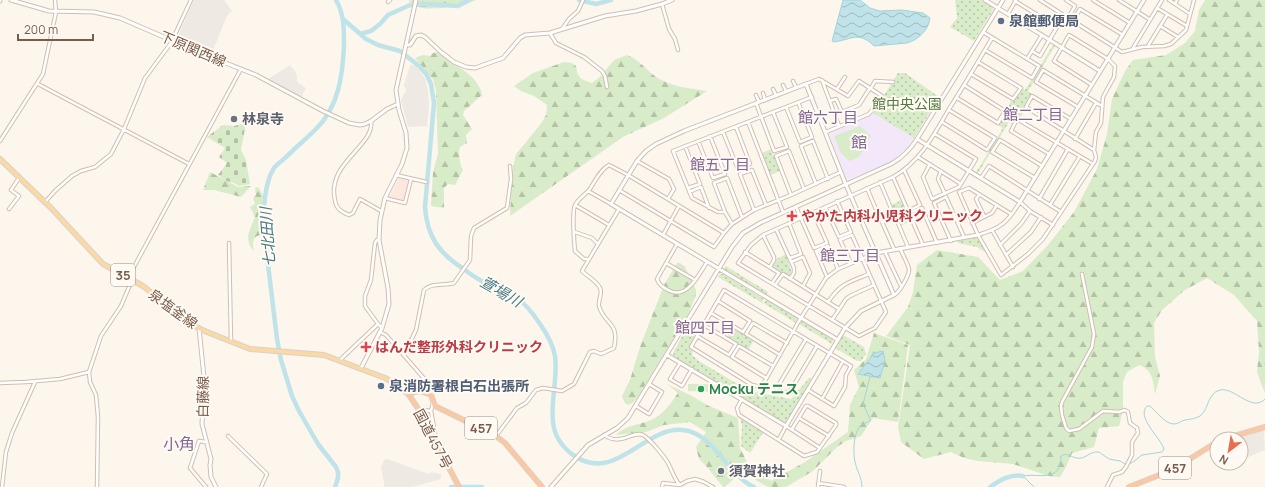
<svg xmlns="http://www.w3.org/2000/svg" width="1265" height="487" viewBox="0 0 1265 487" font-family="Manrope,'Noto Sans JP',sans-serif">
<defs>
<pattern id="forest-firs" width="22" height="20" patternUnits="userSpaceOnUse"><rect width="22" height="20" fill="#d8ecc9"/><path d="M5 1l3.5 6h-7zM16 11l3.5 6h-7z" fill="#b4c2a5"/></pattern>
<pattern id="cemetery-stones" width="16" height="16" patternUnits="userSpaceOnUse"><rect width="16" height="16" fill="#d8ecc9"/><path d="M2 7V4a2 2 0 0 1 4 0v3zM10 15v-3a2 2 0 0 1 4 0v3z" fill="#b4c2a5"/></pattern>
<pattern id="park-dots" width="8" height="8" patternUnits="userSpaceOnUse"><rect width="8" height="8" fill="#d8ecc9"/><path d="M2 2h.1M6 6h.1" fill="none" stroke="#b4c2a5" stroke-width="1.8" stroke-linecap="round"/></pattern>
<pattern id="water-waves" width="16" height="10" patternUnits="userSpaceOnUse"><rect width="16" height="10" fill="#bfe3e8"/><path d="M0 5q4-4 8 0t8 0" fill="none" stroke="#a0bbbe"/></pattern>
</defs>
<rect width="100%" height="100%" fill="#fdf6ec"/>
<path fill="#fde8e0" d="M399 177 410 179 404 202 389 198Z"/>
<path fill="#efe9e4" d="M194 0H224L232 11 227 16 211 55 176 40Z
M290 65 292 68 294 69 297 76V82L306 88 301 98 268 79Z
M410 65H414L419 70 425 78 428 90 429 105 427 126 408 127 401 100 406 90 404 85Z
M1264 430 1265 450 1241 460V439H1237Z
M387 459 429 474 431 472 441 474V479L412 487H384V483L381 468 384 460Z"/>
<path fill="#f3e8fa" d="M873 113 914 138 906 149 894 159 884 165 847 180 829 133V131L872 115Z"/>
<path fill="url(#forest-firs)" d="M411 0H476C464 6 436 10 422 8 418 8 413 3 408 1Z
M1205 0H1265V393L1260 381 1257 371 1259 352 1257 321 1234 295 1207 278 1185 290 1162 310 1154 323 1155 357 1160 376 1155 394C1153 381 1153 370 1139 365L1127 372 1123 382V410L1119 426 1099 428 1094 447 1072 453 1066 467 1060 477 1049 476 1013 464 978 461 964 458 951 452 924 459 901 442 898 427 910 345 886 336 908 307 913 292 917 265 937 250 978 257 1000 280 1023 271 1048 245 1074 212 1097 169 1107 134 1112 99 1125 71 1133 60 1166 55 1185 43 1195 31 1199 10Z
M438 52C451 63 480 76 482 95L464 111 463 115 472 129 466 135 467 143 460 147C458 153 460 165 463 170L455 185 448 184 444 188V208L431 206 433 172 438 154 436 90 433 79 415 58 423 55 430 56 433 53Z
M627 55C641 61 645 69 656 77 671 87 690 88 707 91L664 118 623 137 510 216 512 173 516 154 527 141 542 122 546 115 547 105 534 96 521 91 514 86 533 73 564 62 572 63 576 66C578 78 580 79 592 83L601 76 614 60Z
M210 172 238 187 251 186 241 197 214 190H203Z
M258 187 263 195 260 220 261 235C252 236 252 243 254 251 243 239 250 230 255 217L250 207 255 204 253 198 256 195 255 188Z
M677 263H680L685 267 696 290V295L688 315 637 398C630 407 625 407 622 396L630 380 640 347 664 285Z
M874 333 908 345 898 422 873 418 861 436 846 441 837 447 813 471 786 487H768L741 472 725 487H723L707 467 699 459 696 447 706 432 690 422 664 425 646 432 616 435C625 425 639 425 651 420 662 416 671 403 678 393L667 384 690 395 709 406 738 418 740 448 747 462 771 481 805 462 848 432 850 405 859 387 854 370 866 359Z"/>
<path fill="url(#cemetery-stones)" d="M246 123 241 150 246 160 250 184 239 186 234 183 226 181 218 175 227 163 219 157 225 148 207 137 223 125 234 126Z"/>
<path fill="url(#park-dots)" d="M955 0H981L992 7 993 10 974 41 950 27 957 18Z
M1053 45 1055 46 1028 91 1032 94 1024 108 1025 109 1020 119 1018 118 1013 125 1009 122 977 175 975 174 1003 128 998 125 1007 111 1006 110 1011 101 1013 102 1021 88 1025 90Z
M898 73H905L939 97 914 138 873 113Z
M771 149 780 171 770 175 762 153Z
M902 200 911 221 900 226 891 205Z
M978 237 988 254 977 247 958 243 957 241Z
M786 254 792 273 790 277 782 273 776 283 774 282 780 272 771 266 775 260Z
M726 266 768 292 766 295H765L723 270Z
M720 274H723L764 299 762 303 718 277Z
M767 300 797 318 796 323 763 303Z
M803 321 833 340 832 344 799 324Z
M733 328 754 340 748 350 739 345 731 358 729 357 737 344 727 338Z
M685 331 695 337 689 348 693 351 692 355 699 361 749 391 791 399 809 378 812 379 786 423H783L673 356 674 351Z
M843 335 864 347 866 354 861 361H857L835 348Z
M740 417 764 431 750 453 741 446 742 426Z"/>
<path fill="#d8ecc9" d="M860 126 871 136 859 157 849 161 841 153 834 136Z
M688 384H711L714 386V392L688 391Z"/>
<path fill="url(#water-waves)" stroke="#a5d3da" d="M843 0H860L870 8 880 11 902 10 923 13 930 18C929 29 919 40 907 43L874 46C859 31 853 39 834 42L832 41Z
M883 351 885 360 880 378 858 374 874 353Z"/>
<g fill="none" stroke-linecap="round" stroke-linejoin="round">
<path stroke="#a5d3da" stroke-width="1" d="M1265 364V365
M862 487C862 478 857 471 855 462 853 452 853 433 861 425 863 424 867 422 870 421V419L863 404 870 377
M1034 487 1023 476C1042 473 1060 483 1061 456 1068 452 1070 457 1077 458 1085 460 1089 451 1099 452L1109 459 1120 461 1127 465 1133 462 1142 455 1162 452 1164 449C1160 437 1136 417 1147 406H1150C1157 412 1165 424 1174 424 1178 424 1181 421 1185 420 1190 419 1195 419 1200 416 1209 410 1207 393 1220 390 1235 387 1252 413 1265 399"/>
<path stroke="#bfe3e8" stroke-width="4.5" d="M579 0 596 4 611 0
M343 19 366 39 378 45 400 51 419 66 427 75 431 84 434 103 425 207C427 238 440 254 465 270 473 276 480 281 488 284 499 289 509 292 518 299 527 305 534 315 540 324 547 334 553 344 555 356 560 393 536 431 576 457 617 482 645 426 683 430 714 433 727 475 754 487
M360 34 371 31 380 24 388 15 410 5 430 4 458 6 469 0
M335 487 338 478V472L336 467 318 444 299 411 292 396 281 360 277 339 264 231C263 213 264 183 274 168 277 164 282 161 285 158 295 148 306 139 316 129 339 107 343 73 344 44 344 28 344 14 336 0
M451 487H482
M990 487C1000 480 1010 474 1023 476"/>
<g stroke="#d1beb0" stroke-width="4.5">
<path id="minor" d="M1040 0 1068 18 1075 6 1066 0
M1093 0 1130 23
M1119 0 1149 19
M1169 0 1190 14
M1015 1 1057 27 1040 56 1032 51
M388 2 390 0
M662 4 669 29 675 39 678 50
M1175 4 1177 0
M1157 8 1187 26
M1008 14 1016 0
M1160 26 1178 37
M562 29 569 19 578 11 583 0
M983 32 1039 66 1032 78 985 50
M550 33 556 43 584 57 602 71 605 76 607 87
M1123 35 1080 9 1073 21 1122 52 1142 47 1164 46 1171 44 1186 30 1194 0
M1148 46 1167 15
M1133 48 1162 0
M1027 59 1042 35
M971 74 1013 99 1021 88 978 62
M822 80 839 126
M793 81 796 87
M38 84 189 164
M806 84 819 79 848 96 859 81 882 96 869 114 826 132
M783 85 786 91
M871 88 875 81 893 82
M773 89 776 95
M837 89 845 77
M763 93 765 100
M756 95 759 102
M957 98 998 123 1005 111 964 85
M830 101 836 99 842 112 859 105 870 88
M756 103 774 151 787 147 773 112
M786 107 800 142 812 137 798 102
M1078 107 1036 82 1043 70 1102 106
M1071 119 1032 96 1026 107 1094 150
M371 121C375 146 326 163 335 200 336 209 342 212 349 215L353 213 360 199 381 211
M748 122 783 212
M942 122 987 150 995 138 949 110
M723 132 738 169 750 164 736 127
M1075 139 1096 103
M0 141 43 74 56 12 55 0
M698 141 713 178 725 174 710 136
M685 146 700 184 688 188
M1049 154 1011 131 1017 119 1093 164
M918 157 961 184
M637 161 669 179 674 189 668 199
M930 164 923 177 932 199 959 187 976 159 935 134
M941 171 938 179 945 194
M396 175 426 182
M893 177 908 211 920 205 904 170
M981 178 989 166 1061 212
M1035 178 992 152 1000 140 1042 166
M816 184 801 146 813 141 828 179
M867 188 880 219 893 213 880 182
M619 190 714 247 724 233 732 224 754 210 791 195 841 172
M588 191 611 204
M689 192 701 187 709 208
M791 195 776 156 789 151 804 189
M979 195 976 199 984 216
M385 198 405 203 411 179
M1039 199 1068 149
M45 202 56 190 72 176 81 171 95 167 111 154 124 129 145 78 171 43 191 0
M575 205 609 225
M1050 205 1080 156
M796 207 814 248 827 243 813 212
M825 207 839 237 851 232 837 201
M9 209 19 196 11 190 19 178
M754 210 740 174 752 170 766 205
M725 212H718L692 198 673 151 812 97
M1011 214 969 188 959 192 978 235 1001 275 1028 254 1043 239 1095 161 1096 157 1094 150 1096 132 1101 123 1103 97 1114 77 1115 66 1108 59 1069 35 1054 61 1092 85
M789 223 801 254 790 258
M972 223 992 213 997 205
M732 224 725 212 714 183 727 178 742 217
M776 229 794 268V273L790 279
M992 230 1013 267
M575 232 592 238 598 244
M663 235 679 206
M763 235 774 257V260L770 267
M978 235C1001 228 1007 223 1020 202L1030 211 1053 225
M379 240H377L375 243 371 280 365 296V306L378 324 382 328
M951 241 934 203 946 197 964 237
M229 243 231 341
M677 244 657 279C659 285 663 287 668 290 687 301 699 274 707 262
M923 245 909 213 922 208 937 243
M1000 245 1021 224 1030 211
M894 249 882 222 895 216 908 247
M745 252 779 273 772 283
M885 252 901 286
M1006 255 1031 232 1041 217
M588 259H584L575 251C574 242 572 212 575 205 579 198 585 195 590 189 595 181 600 170 609 165L628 175 724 233
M791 262 803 257 810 273 803 286
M666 263 695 280
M851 263 840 240 852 235 886 312 875 328 859 336 738 263 751 245 763 235 893 177C920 162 934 135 949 109 964 86 978 62 992 38
M1082 274 1094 334 1092 347 1062 402 1061 406 1062 415 1066 428 1069 431 1079 429 1103 411 1119 412 1125 410 1128 412 1130 423 1137 428 1138 433 1132 442V455L1126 467 1122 472 1113 475 1107 487
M827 277 816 251 828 246 838 269
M128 278 241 69
M775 285 783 274 839 309
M894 295C899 293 909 276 909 270 909 265 902 254 900 248
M828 302C841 283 849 282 869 274
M711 313 743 332 750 321 718 301
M832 320 846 299 850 296 874 285
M380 332 386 335 428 383 432 395
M697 336 729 355 736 344 704 325
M404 355 416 330 424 290C432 282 444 286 454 283L470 260 471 236 474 228 507 208 511 179 510 166
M780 355 746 334 753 323 787 343
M340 360 378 324
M680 363 670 379 682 386 692 369
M89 372 90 382 96 395 98 417 97 487
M766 378 732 357 739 346 773 366
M0 383 26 382 60 379 89 372 101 336 121 306 132 280
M761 388 799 321 826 278 838 269 876 253
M808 390 834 406 845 387 846 375 851 366 724 290 691 347 752 385 789 393 817 346
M775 391 806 339
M742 399 737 408 739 415 804 456 817 452 836 425V423L808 406H806L792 429
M822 399 843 361
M636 406 649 414 662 392 649 384
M423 410 431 411
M799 418 829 436
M604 435C621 447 633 430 643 435 650 439 664 456 668 463 672 470 674 479 680 485
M228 436 267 474 261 487
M433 436 435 433 431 411 433 403
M496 436 517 408 526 403 536 390 543 388 562 391 574 384 590 352 594 351 601 354 614 348C620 321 604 325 599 306 598 300 603 293 600 288 597 281 587 276 582 271L619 209
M779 439 786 426 820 448
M818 483 844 487
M2 487 6 452 12 433 35 382
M206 487 190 468 199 441 206 442
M662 487 663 483 680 485 687 481 695 479 704 482 713 487
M818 487 820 471"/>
</g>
<g stroke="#d1beb0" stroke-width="5">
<path id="tertiary" d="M11 0 49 11 94 12 120 18 203 54 256 75 323 111 349 123 360 125 365 124 371 121 387 109 398 104
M985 0 1100 71
M0 1V0
M406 45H410L416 36 421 35 425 37 441 52 454 62 466 67 475 68 503 58 520 38 525 35 550 33 605 16 636 11 662 4 672 0
M917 139 1020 202 1144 0
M876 253 978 235
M199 328 204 377 202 424 211 459 210 465 211 477 216 487
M667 355 786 426 845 328 861 311 894 295 846 185 806 84 684 131 656 144 646 151 637 161 611 204 838 340
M361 368 382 328 389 304 388 288 379 240 380 220 385 198 402 164 407 148 406 133 399 110 396 90 416 0
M551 487 588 445 617 428 628 418 732 247 743 233 760 223 891 164C902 158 910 150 917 139L1003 0"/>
</g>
<g stroke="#dad1cd" stroke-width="6">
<path id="primary" d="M0 159 51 208 103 264 143 286 192 325 207 332 250 349 324 355 385 378 396 384 409 395"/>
</g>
<g stroke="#dad1cd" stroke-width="6">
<path id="trunk" d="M1224 439 1265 427
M459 487 419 410 409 395C417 389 422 391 431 395L435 406 496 436 505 443 542 487
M1129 487 1172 470 1217 442"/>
</g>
<use href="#minor" stroke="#fff" stroke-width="2.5"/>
<use href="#tertiary" stroke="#fff" stroke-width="3"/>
<use href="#primary" stroke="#fbd9a5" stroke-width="4"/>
<use href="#trunk" stroke="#f9c8a4" stroke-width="4.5"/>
</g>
<g fill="#5c6f8a" stroke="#fffaf3" stroke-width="1.5">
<circle cx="1001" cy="21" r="4"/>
<circle cx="381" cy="386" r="4"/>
</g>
<g fill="#6b7280" stroke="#fffaf3" stroke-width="1.5">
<circle cx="234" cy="119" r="4"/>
<circle cx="721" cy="471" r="4"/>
</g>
<g fill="#e0444e" stroke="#fffaf3" stroke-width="1.5">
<path d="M790 210h4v4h4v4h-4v4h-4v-4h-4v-4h4z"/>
<path d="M364 341h4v4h4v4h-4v4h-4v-4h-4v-4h4z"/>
</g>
<circle fill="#2e9e5b" stroke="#fffaf3" stroke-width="1.5" cx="701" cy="389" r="4"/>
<g text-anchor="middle" stroke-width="4" stroke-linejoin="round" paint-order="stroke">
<g fill="#fffaf3" stroke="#a28b7f" stroke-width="1">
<rect x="111" y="264" width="24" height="22" rx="3"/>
<rect x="465" y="417" width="32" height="22" rx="3"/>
<rect x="1159" y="457" width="32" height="22" rx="3"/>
</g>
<g font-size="13" font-weight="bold" fill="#7a5c4d">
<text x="123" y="280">35</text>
<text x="481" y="433">457</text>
<text x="1175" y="473">457</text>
</g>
<g font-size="14" font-weight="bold" fill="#4e5e75" stroke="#fffaf3" text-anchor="start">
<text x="1009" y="26">泉館郵便局</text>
<text x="389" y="391">泉消防署根白石出張所</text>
</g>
<g font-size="14" fill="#7a5c4d" stroke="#fffaf3">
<text transform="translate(193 49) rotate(23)" y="5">下原関西線</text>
<text transform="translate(173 309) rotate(36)" y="5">泉塩釜線</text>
<text transform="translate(203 397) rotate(-89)" y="5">白藤線</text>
<text transform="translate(433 439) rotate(62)" y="5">国道457号</text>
</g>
<g font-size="14" fill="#537a41" stroke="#fffaf3">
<text x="907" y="109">館中央公園</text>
</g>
<g font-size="14" font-weight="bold" fill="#5b616d" stroke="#fffaf3" text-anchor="start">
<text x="242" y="124">林泉寺</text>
<text x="729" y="476">須賀神社</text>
</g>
<g font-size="14" font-weight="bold" fill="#be3a42" stroke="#fffaf3" text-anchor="start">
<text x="801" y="221">やかた内科小児科クリニック</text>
<text x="375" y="352">はんだ整形外科クリニック</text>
</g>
<g font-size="14" font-weight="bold" fill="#27864d" stroke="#fffaf3" text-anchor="start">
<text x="709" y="394">Mocku テニス</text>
</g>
<g font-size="15" fill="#846695" stroke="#fffaf3">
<text x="1033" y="120">館二丁目</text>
<text x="828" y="123">館六丁目</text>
<text x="720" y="170">館五丁目</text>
<text x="850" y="261">館三丁目</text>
<text x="705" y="333">館四丁目</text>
</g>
<g font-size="15" font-style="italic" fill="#437c86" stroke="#fffaf3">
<text transform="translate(268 237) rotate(-94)" y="5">七北田川</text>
<text transform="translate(501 292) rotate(30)" y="5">萱場川</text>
</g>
<g font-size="16" fill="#846695" stroke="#fffaf3">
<text x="859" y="148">館</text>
<text x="179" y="450">小角</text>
</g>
</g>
<g transform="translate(1229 451) rotate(211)"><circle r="19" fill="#fffaf3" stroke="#cabbb1"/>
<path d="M0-3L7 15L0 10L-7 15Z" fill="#e76f51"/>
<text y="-6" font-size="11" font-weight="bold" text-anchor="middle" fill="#7a5c4d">N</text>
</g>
<path d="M18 34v6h75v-6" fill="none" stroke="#7a5c4d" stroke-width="2"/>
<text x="24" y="34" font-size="12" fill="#7a5c4d" stroke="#fffaf3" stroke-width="3" paint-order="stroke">200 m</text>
</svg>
